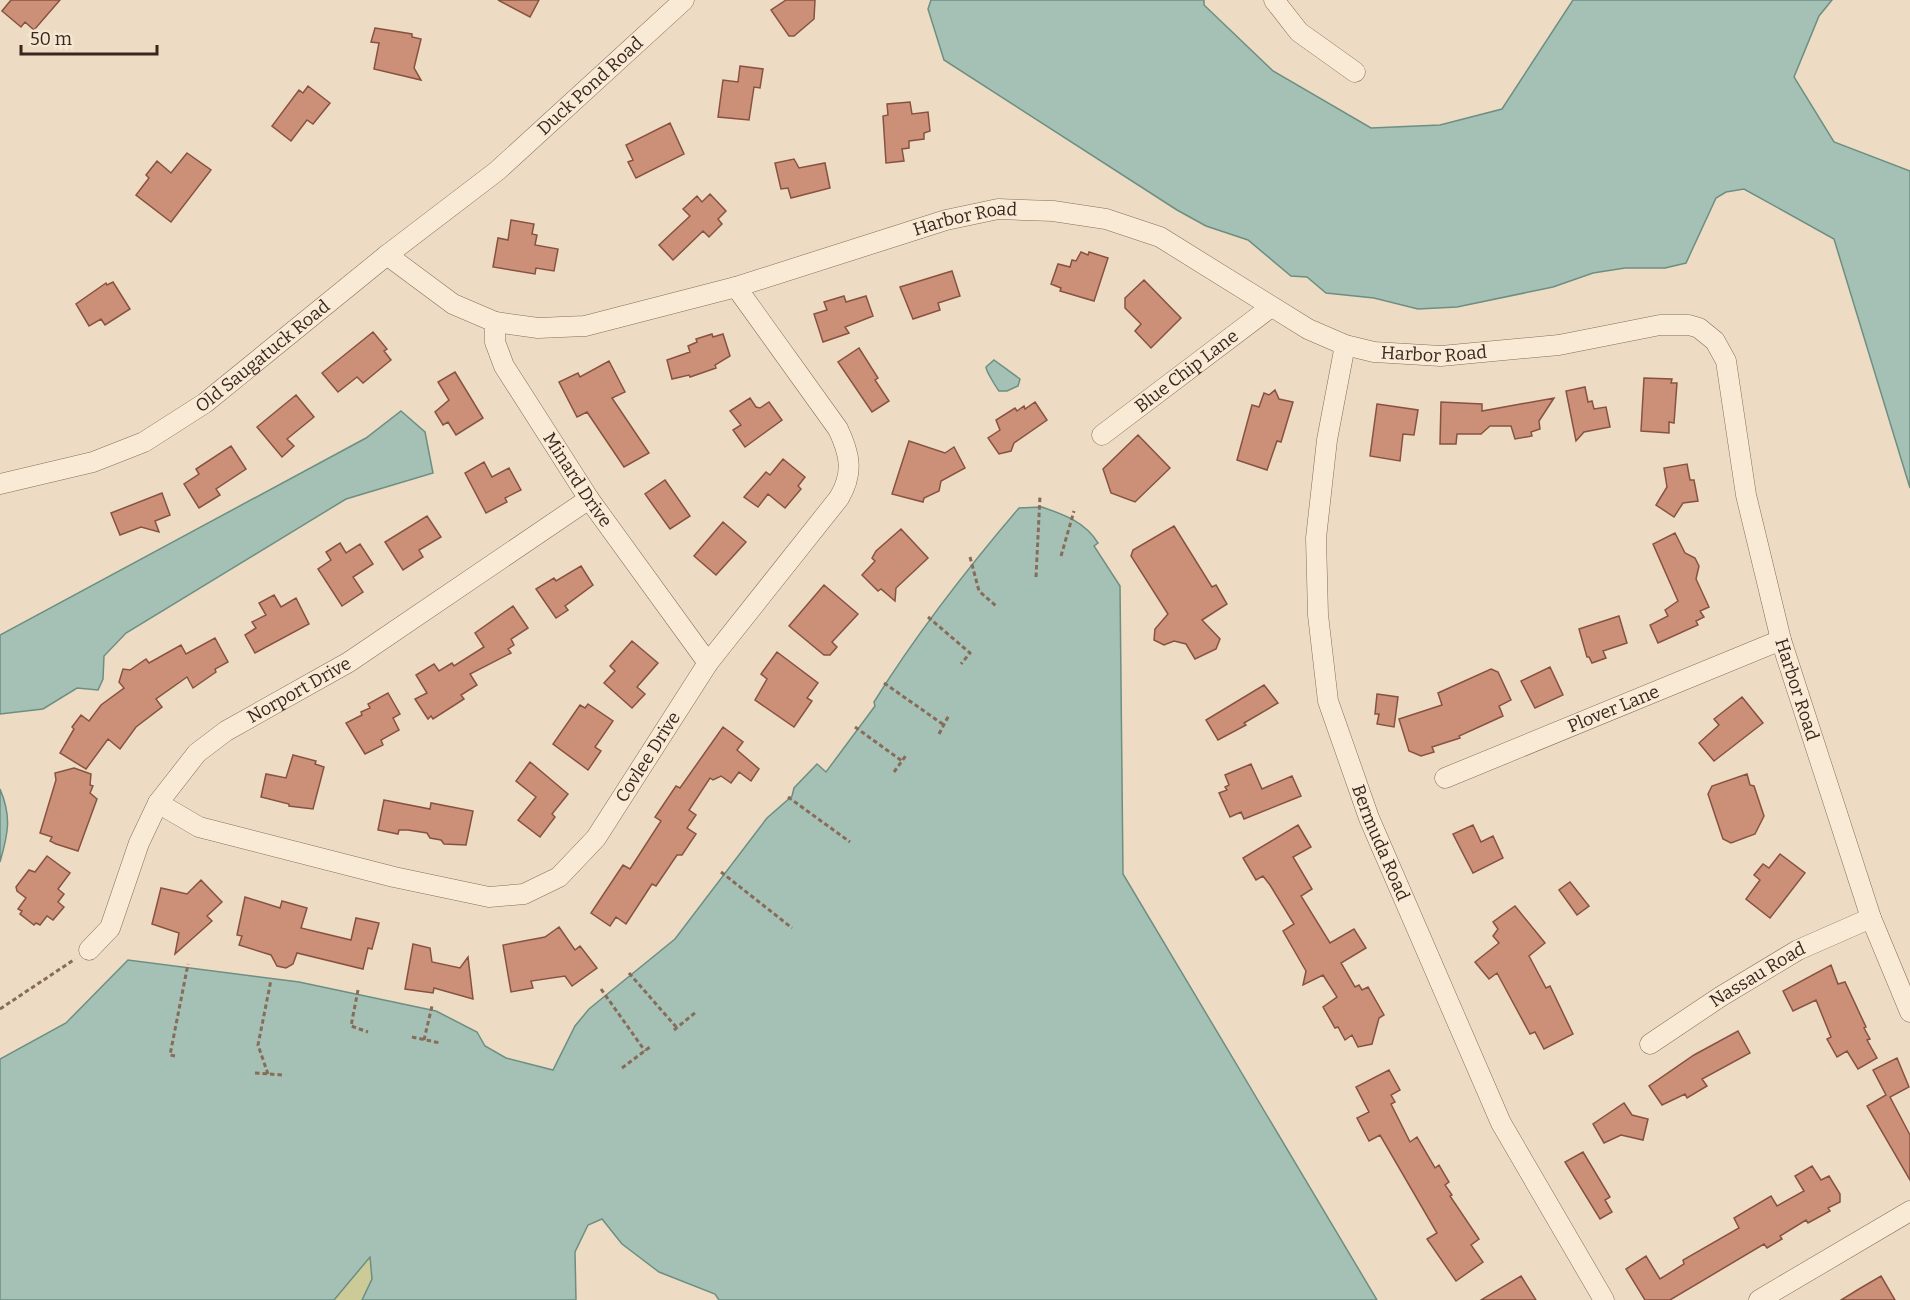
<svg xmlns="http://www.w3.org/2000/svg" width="1910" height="1300" viewBox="0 0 1910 1300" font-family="Bitter,serif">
<rect width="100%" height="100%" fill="#eedbc3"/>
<path fill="#cccb97" d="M370 1255 372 1279 362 1300H334Z"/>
<path fill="#a5c1b5" stroke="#6c8f82" stroke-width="1.5" d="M931 0H1204V5L1273 71 1371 128 1440 125 1502 109 1573 0H1832L1819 16 1794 77 1834 142 1910 171V488L1834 239 1744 189 1726 192 1716 198 1686 263 1665 268H1625L1593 273 1553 287 1457 307 1418 309 1374 298 1326 293 1307 277 1291 276 1248 240 1206 226 1177 210 944 60 928 9Z
M994 360 1020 379 1018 386 1007 391H999C996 387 986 371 986 367Z
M401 411 425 432 433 473 346 499 126 633 104 656 103 679 98 690 77 688 43 709 0 714V635L366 438Z
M1042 507C1065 515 1085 522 1098 543L1094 546 1120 586 1123 874 1377 1300H719L715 1294 659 1272 622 1244 602 1219 588 1225 575 1252 576 1300H362L372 1279 370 1257 334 1300H0V1059L66 1023 128 960 299 982 436 1011 477 1032 485 1046 506 1058 553 1070 575 1026 589 1009 675 939 767 818 792 796 794 788 817 764 826 772 875 706 874 702C917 633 966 570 1019 508Z
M0 789C12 817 8 834 0 862Z"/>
<path fill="#cc9079" stroke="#875340" stroke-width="1.5" d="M11 0H60L34 30 25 22 21 27 2 11Z
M498 0H539L530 17Z
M786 0H815L814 19 794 36H789L771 10Z
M375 28 412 34V37L421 39 414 68 421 80 374 69 379 43 371 42Z
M740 66 763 69 760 88 754 87 749 120 718 117 723 80 738 82Z
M308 86 330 103 313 124 307 120 291 141 272 126 299 90 303 93Z
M910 102 912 114 928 112 930 131 924 133V139L909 141V148L902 149 904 161 886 163 883 116 888 115 887 104Z
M670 123 684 154 636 178 628 162 633 160 626 145Z
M187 153 211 170 171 222 136 195 149 178 146 175 157 161 171 173Z
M794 159 799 168 825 163 830 188 791 198 788 188 781 189 775 163Z
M710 194 726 211 718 219 722 224 709 237 703 231 673 260 659 245 690 216 683 209 697 196 702 202Z
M511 220 534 224 532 234 537 235 535 245 558 249 554 271 536 268 535 274 493 267 498 238 508 240Z
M1081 252 1088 255 1089 252 1108 258 1094 301 1060 291 1061 288 1051 284 1058 264 1070 267 1072 260 1076 261Z
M952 271 960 296 938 303 940 310 913 319 900 287Z
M1144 280 1181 318 1151 348 1135 331 1141 324 1125 308V298Z
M113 282 130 309 105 325 101 319 89 326 76 304 106 283 107 285Z
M844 296 846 302 866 296 873 316 845 327 849 333 823 342 814 314 827 310 824 302Z
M373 332 387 349 384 351 391 360 363 383 357 377 338 392 322 373Z
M712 334 713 337 723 334 730 356 715 365 716 368 690 377 689 375 672 379 667 360 690 352 688 346 697 342 696 339Z
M859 348 878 378 875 380 889 401 872 412 838 362Z
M609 361 625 392 612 398 649 453 624 467 587 412 577 417 559 382 578 373 580 377Z
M455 372 483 418 456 435 448 422 443 425 435 412 449 400 438 382Z
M1644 378 1672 379 1671 383H1677L1674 423 1669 422V433L1641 431Z
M1585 387 1588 402 1592 401 1594 409 1606 407 1610 427 1584 432 1576 441 1566 391Z
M1275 390 1279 399 1293 402 1281 442 1277 441 1267 470 1237 460 1252 405 1259 407 1264 393 1269 395Z
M296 395 314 417 287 439 294 446 282 457 257 427Z
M750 398 756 407 760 408 769 402 782 420 745 447 733 430 741 425 730 411Z
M1554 398 1539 421 1540 429 1531 432 1532 436 1515 439 1511 426H1490L1481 434H1457L1456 444H1440L1441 402 1482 404V411Z
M1035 402 1047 420 1014 443 1011 451 999 454 988 438 1000 430 996 420 1015 408 1017 411 1024 406 1025 409Z
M1377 404 1418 410 1414 435 1403 434 1400 461 1370 456Z
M1138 435 1170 468 1135 502 1111 493 1103 469Z
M909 441 945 453 954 447 965 468 941 481 939 491 924 498 923 502 892 494Z
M231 446 246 469 216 489 220 495 199 508 184 484 199 474 196 469Z
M783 459 805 477 798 486 801 489 785 508 768 494 758 507 744 497 766 472 770 475Z
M484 462 492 477 509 468 521 490 505 498 507 502 486 513 465 473Z
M1687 464 1690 480H1694L1698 501 1683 503 1674 517 1656 505 1667 487 1664 468Z
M665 480 690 516 670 529 645 494Z
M162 493 170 515 155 521 159 532 141 527 120 535 111 513Z
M427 516 441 537 419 550 423 557 403 570 385 542Z
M723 522 746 542 716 575 694 556Z
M1174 526 1212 587 1216 585 1227 604 1202 620 1220 639 1216 649 1195 659 1186 644 1174 641 1164 645 1154 640 1155 629 1168 614 1131 556 1133 550Z
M901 529 928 558 896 588 895 601 881 589 878 591 862 575 875 561 872 558 876 551Z
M1675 533 1685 553 1695 558 1699 566 1696 579 1709 607 1700 611 1704 617 1696 621 1698 625 1658 643 1650 625 1668 616 1665 610 1678 601 1653 544Z
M340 543 346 553 360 544 373 564 353 577 363 592 342 606 318 569 331 560 326 552Z
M581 566 593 585 565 606 568 610 556 618 536 589 554 578 556 581Z
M824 585 858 614 832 642 837 647 830 655H824L789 626Z
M274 595 281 607 296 598 309 624 255 653 245 635 256 628 252 622 266 615 259 603Z
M513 606 528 628 511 639 514 645 508 649 511 653 470 674 477 685 461 695 464 699 433 719 431 716 428 719 415 699 427 693 416 675 434 664 439 671 452 663 454 666 484 647 475 633Z
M1619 616 1627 643 1603 651 1606 658 1592 663 1589 657H1587L1579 629Z
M215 638 228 662 215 669 216 672 193 688 187 677 156 699 162 707 136 727 120 749 108 739 86 769 60 753 74 729 72 727 81 715 89 721 101 705 124 688 119 682 123 669 130 670 146 659 149 663 181 645 186 654Z
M632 641 658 663 637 687 645 694 632 708 604 683 615 671 610 666Z
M777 652 818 683 807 698 812 701 794 727 755 700 767 679 761 674Z
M1550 667 1563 695 1535 708 1521 681Z
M1491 669 1498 672 1511 700 1499 706 1503 716 1459 736 1460 738 1432 747 1434 752 1421 756 1409 751 1399 719 1442 705 1438 693Z
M1264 685 1278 703 1244 723 1246 725 1218 740 1206 720Z
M388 693 400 714 393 718 399 730 381 740 383 745 365 754 346 723 362 715 361 712 370 708 368 704Z
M1377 694 1398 697 1394 727 1377 724 1379 714H1375Z
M1742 697 1763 723 1714 761 1699 743 1719 725 1714 719Z
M588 704 613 721 595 747 601 751 588 770 553 744 580 705 585 708Z
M723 727 743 742 737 750 759 769 751 781 739 772 731 783 721 776 713 780 710 778 689 810 696 815 687 828 696 834 682 855H677L656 886 652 884 626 924 616 917 610 926 591 913 623 865 630 869 661 821 655 817 676 786 680 788Z
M293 755 316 761 315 764 324 767 313 809 289 806V804L261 797 266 774 286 778Z
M530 762 568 794 552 814 555 817 540 837 518 820 536 797 516 781Z
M1251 764 1262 789 1292 776 1301 796 1244 819 1241 812 1230 817 1219 793 1227 790 1225 787 1229 785 1225 775Z
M74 768 91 774 90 785 93 786 90 793 97 799 78 851 56 844 50 841 52 837 40 833 56 780 55 773Z
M1747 774 1750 785 1754 786 1764 816 1755 834 1731 843 1723 839 1708 794 1712 786Z
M384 800 430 809 431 803 473 811 466 845 444 844 441 840 430 838 427 833 408 830H399L398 834 378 830Z
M1298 825 1311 847 1293 857 1312 889 1301 896 1330 943 1354 929 1366 948 1341 963 1355 987 1359 985 1362 990 1368 987 1384 1015 1379 1018 1372 1044 1358 1047 1352 1035 1345 1040 1338 1027 1335 1028 1323 1007 1337 997 1323 975 1303 985 1306 971 1283 931 1294 924 1270 885 1263 876 1256 880 1243 858Z
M1473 825 1481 842 1493 836 1503 858 1473 873 1453 834Z
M1780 854 1805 873 1770 918 1746 899 1760 880 1754 875 1763 864 1769 868Z
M47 856 70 873 58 889 64 894 58 902 64 907 53 920 47 916 40 925 36 923 34 925 20 914 22 911 18 909 26 898 17 891 16 887 29 870 35 872Z
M201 880 222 902 207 916 212 921 175 954 179 933 152 924 161 888 187 894Z
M1570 882 1589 906 1577 915 1559 890Z
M245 897 280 908 282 901 307 908 301 928 351 940 356 918 379 923 372 949 368 948 363 969 297 953 293 964 286 968 277 966 271 955 239 945 242 936 237 935Z
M1515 906 1545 943 1529 956 1546 988 1550 986 1573 1034 1544 1049 1535 1032 1530 1034 1497 973 1489 979 1475 962 1499 943 1493 936 1498 929 1493 922Z
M559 927 575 950 580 946 597 968 572 986 565 976 531 981 533 988 511 992 503 945 545 937Z
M413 944 430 948 432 962 460 968 468 957 473 999 434 988 433 993 405 989Z
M1831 965 1838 984 1845 982 1866 1027 1864 1028 1870 1039 1867 1040 1877 1058 1858 1069 1847 1051 1837 1057 1827 1039 1831 1037 1816 1000 1793 1011 1783 991Z
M1738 1031 1750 1053 1702 1079 1707 1086 1687 1098 1685 1094 1662 1105 1649 1086 1694 1055Z
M1897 1058 1909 1087 1890 1097 1910 1135V1180L1867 1106 1886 1095 1873 1070Z
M1389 1070 1400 1090 1391 1095 1395 1102 1391 1104 1410 1142 1417 1137 1435 1168 1439 1165 1449 1182 1445 1185 1452 1195 1450 1196 1479 1239 1471 1245 1483 1262 1456 1281 1427 1239 1437 1233 1380 1135 1369 1141 1357 1118 1369 1112 1356 1087Z
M1624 1103 1632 1115 1648 1119 1643 1140 1621 1135 1604 1143 1593 1124Z
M1583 1152 1610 1197 1605 1200 1612 1212 1600 1219 1565 1162Z
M1812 1166 1821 1180 1829 1176 1840 1194V1202L1828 1208 1830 1211 1808 1223 1806 1220 1780 1236 1782 1239 1767 1248 1764 1244 1670 1300H1645L1626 1269 1646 1256 1660 1279 1684 1264 1683 1260 1739 1228 1734 1218 1771 1196 1777 1206 1804 1191 1795 1176Z
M1521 1276 1536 1300H1481Z
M1881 1276 1895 1300H1841L1859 1289Z"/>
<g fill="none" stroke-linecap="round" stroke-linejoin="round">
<g stroke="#886c5a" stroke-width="21">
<g id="minor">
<path d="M1274 0 1299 32 1355 72"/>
<path id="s1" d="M387 255 453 304 495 322V342L504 366 589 499 708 663"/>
<path id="s2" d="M495 322 538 328 585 326 736 287 946 220 998 209 1053 211 1106 219 1160 237 1308 329 1345 345 1374 352 1441 356 1559 345 1660 325H1689L1699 328 1715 341 1726 361 1746 495 1781 640 1871 918 1910 1012"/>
<path id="s3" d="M1345 345 1327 440 1316 538 1318 615 1328 701 1369 818 1501 1123 1604 1300"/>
<path id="s4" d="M1102 435 1271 307"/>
<path id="s5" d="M0 484 93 462 144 442 205 403 387 255 497 171 684 0"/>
<path id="s6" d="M1445 778 1781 640"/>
<path id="s7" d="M158 803 199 827 394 877 489 897 524 894 559 877 596 838 708 663 839 498C854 473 850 454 838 429L736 287"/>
<path id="s8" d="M89 950 110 928 139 843 158 803 197 753 226 731 349 662 589 499"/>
<path id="s9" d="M1650 1044 1720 997 1798 950 1871 918"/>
<path d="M1759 1300 1910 1211"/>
</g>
</g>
<path stroke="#886c5a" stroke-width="3" stroke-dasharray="4.5 3" stroke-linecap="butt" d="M1061 556 1074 511
M970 557 979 591 996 606
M1036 577 1040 496
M928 617 970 653 961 664
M884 683 944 725
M855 727 902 761
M939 734 949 715
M894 772 907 754
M788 797 850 842
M721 872 792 928
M629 973 677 1028
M601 989 645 1051
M358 990 351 1026 368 1032
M0 1009 75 959
M674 1030 696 1012
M412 1037 440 1043
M424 1040 432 1006
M175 1056 170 1055 188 964
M622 1068 650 1047
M255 1073 283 1075
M268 1074 258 1045 271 980"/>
<use href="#minor" stroke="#f9ead6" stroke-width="20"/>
</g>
<g text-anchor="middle" stroke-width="4.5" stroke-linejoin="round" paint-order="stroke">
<g font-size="18" fill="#38271e" stroke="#f5e7d2">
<text dy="6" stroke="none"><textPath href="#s5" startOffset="722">Duck Pond Road</textPath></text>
<text dy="6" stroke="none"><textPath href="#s2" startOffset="486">Harbor Road</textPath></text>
<text dy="6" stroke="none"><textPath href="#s2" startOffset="990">Harbor Road</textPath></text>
<text dy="6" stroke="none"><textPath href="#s5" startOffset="297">Old Saugatuck Road</textPath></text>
<text dy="6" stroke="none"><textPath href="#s4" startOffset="106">Blue Chip Lane</textPath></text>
<text dy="6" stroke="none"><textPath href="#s1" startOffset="309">Minard Drive</textPath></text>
<text dy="6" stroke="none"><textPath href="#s8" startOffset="348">Norport Drive</textPath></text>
<text dy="6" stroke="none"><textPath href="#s2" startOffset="1638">Harbor Road</textPath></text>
<text dy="6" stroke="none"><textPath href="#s6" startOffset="182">Plover Lane</textPath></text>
<text dy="6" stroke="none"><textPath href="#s7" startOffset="570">Covlee Drive</textPath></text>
<text dy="6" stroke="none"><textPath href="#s3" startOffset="510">Bermuda Road</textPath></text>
<text dy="6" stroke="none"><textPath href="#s9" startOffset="128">Nassau Road</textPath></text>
</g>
</g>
<path d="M21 45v9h136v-9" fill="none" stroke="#38271e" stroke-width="3"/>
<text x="30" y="45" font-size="18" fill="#38271e" stroke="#f5e7d2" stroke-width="4.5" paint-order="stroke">50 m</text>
</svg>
